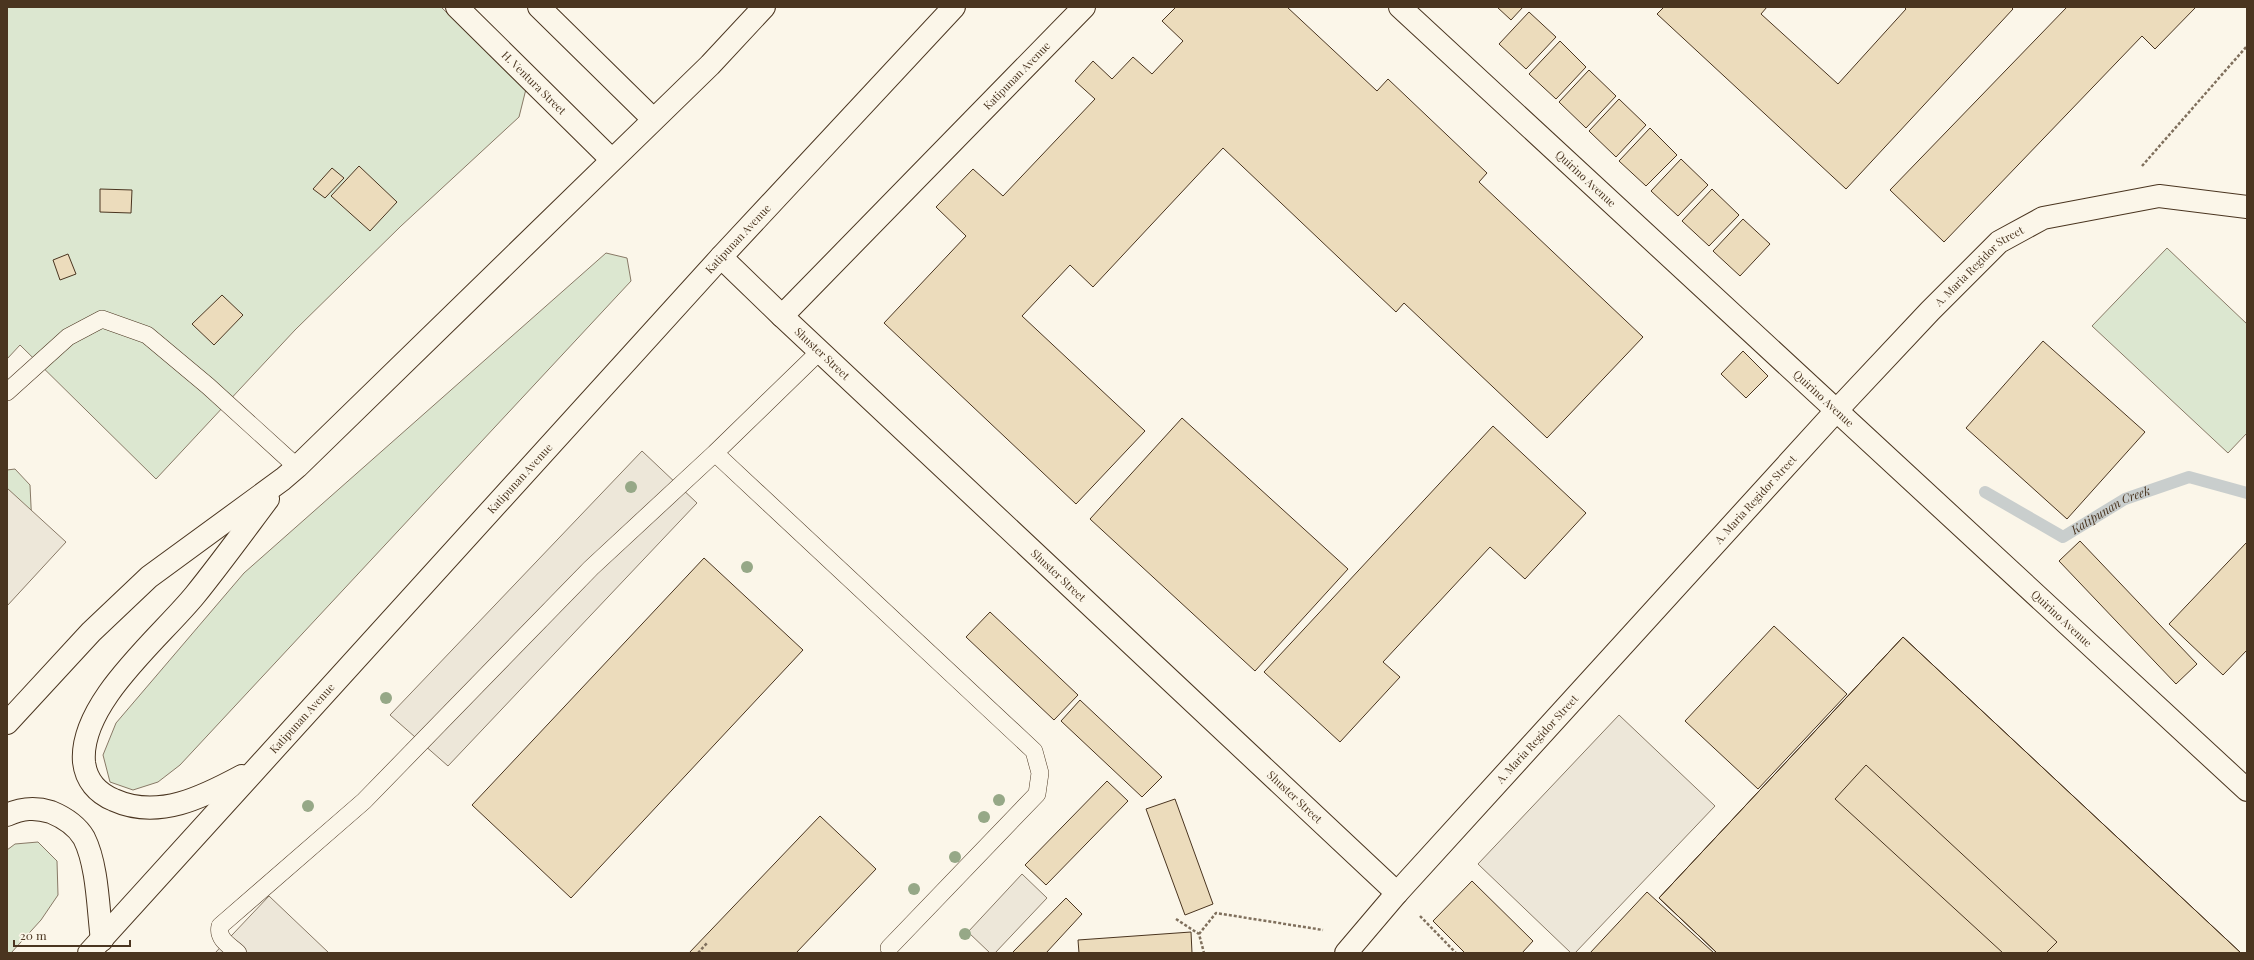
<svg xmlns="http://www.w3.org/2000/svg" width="2254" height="960" viewBox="0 0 2254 960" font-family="'Playfair Display',serif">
<rect width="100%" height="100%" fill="#fbf6e9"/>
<path fill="#dce7d0" stroke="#887966" d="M7 7H441L526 89 519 117 401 226 295 330 156 479 20 345 7 359Z
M2167 248 2247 324V433L2228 453 2092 326Z
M606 253 627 258 631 281 180 765 158 782 133 790 110 782 103 755 116 723 244 573Z
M15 469 30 485 33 548 7 581V470Z
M38 842 57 861 58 895 41 920 11 953H7V850L15 844Z"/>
<path fill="#ede7d9" stroke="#887966" d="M642 451 697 503 448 766 390 715Z
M7 488 66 542 7 606Z
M1619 715 1715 806 1575 953H1571L1478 864Z
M1022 874 1047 898 995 953H990L968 932Z
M269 896 329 953H215Z"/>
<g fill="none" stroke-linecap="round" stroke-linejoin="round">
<path stroke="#c9cecd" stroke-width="12" id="s1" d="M1985 492 2063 537 2125 499 2189 477 2247 493"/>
</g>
<path fill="#ecdcbc" stroke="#4a3520" d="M1176 7H1287L1377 91 1388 79 1487 173 1479 182 1643 337 1547 438 1404 303 1396 312 1223 148 1093 287 1070 265 1022 316 1145 431 1076 504 884 323 966 236 936 207 973 169 1003 196 1095 99 1075 81 1093 61 1112 79 1133 57 1152 74 1183 41 1162 21Z
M1497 7H1523L1511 20Z
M1664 7H1767L1761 14 1838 84 1906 9 1904 7H2011L2013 9 1846 189 1657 14Z
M2067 7H2196L2155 49 2142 36 1944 242 1890 190Z
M1529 12 1556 37 1526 69 1499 44Z
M1560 41 1586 67 1556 99 1529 74Z
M1589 70 1616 96 1586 128 1559 102Z
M1619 99 1646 125 1616 157 1589 131Z
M1650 128 1677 155 1646 186 1619 161Z
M1681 159 1708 185 1678 216 1651 191Z
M359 166 397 202 370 231 331 196Z
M332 168 344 178 325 198 313 189Z
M100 189 132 190 131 213 100 212Z
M1712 189 1739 215 1709 246 1682 221Z
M1743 219 1770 244 1740 276 1713 251Z
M68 254 76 274 60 280 53 260Z
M222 295 243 315 214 345 192 324Z
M2043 341 2145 432 2067 519 1966 428Z
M1743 351 1768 376 1746 398 1721 374Z
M1182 418 1348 569 1255 671 1090 519Z
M1493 426 1586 513 1525 579 1490 547 1383 662 1400 677 1340 742 1264 672Z
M2080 541 2197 664 2176 684 2059 561Z
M2247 542V650L2223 675 2169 624Z
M704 558 803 650 571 898 472 805Z
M990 612 1078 695 1054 720 966 637Z
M1774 626 1847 694 1758 789 1685 721Z
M1903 637 2241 953H2046L2057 942 1866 765 1835 799 2003 953H1717L1659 898Z
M1903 637 2241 953H1717L1659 898Z
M1080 700 1162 777 1142 797 1061 721Z
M1107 781 1128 801 1046 885 1025 865Z
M1175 799 1213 904 1185 915 1146 809Z
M820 816 876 869 796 953H689Z
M1472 881 1533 941 1522 953H1465L1433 921Z
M1647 892 1714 953H1590Z
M1066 898 1082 914 1046 953H1012Z
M1191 932 1192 953H1079L1078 940Z"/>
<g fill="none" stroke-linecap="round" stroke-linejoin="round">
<g stroke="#4a3520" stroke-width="18">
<path id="lane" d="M7 392 68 337 102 319 147 335 208 386 297 467
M715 453 1034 751 1040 773 1037 794 889 948
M238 953C229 945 217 939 220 926L364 801 591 568 715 453 819 352"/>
</g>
<g stroke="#4a3520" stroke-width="24">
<g id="street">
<path id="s2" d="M1400 7 2247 790"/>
<path id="s3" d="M782 316 1397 893"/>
<path id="s4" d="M1346 953 1397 893 1836 411 1930 311 1999 242 2043 218 2159 196 2247 207"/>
</g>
</g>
<g stroke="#4a3520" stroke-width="24">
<g id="secondary">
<path id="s5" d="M457 7 611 159"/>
<path d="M539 7 653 119"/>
<path id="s6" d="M721 257 782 316 1084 7"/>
</g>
</g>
<g stroke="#4a3520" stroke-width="24">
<g id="primary">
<path d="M7 723 91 632 149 577 283 479 297 467 710 65 764 7"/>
<path d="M242 776C203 797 158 820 114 800 97 793 86 780 84 762 79 703 160 638 195 595 220 564 244 531 268 499"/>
<path d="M7 815C22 808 35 807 51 812 63 817 77 826 84 838 98 866 98 910 102 940"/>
<path id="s7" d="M89 953 721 257 954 7"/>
</g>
</g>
<path stroke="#7f6f5c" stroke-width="2.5" stroke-dasharray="3 2" stroke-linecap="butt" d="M2142 166 2247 46
M1420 916 1456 953
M1176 919 1199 934 1204 953
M1199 934 1216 913 1323 930
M698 953 707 943"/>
<use href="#lane" stroke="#fbf6e9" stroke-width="17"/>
<use href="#street" stroke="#fbf6e9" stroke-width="22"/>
<use href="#secondary" stroke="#fbf6e9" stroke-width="22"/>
<use href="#primary" stroke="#fbf6e9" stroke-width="22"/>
</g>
<g fill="#96a887">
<circle cx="631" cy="487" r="6"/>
<circle cx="747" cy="567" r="6"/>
<circle cx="386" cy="698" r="6"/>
<circle cx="999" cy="800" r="6"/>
<circle cx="308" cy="806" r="6"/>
<circle cx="984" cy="817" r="6"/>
<circle cx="955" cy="857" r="6"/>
<circle cx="914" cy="889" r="6"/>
<circle cx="965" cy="934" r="6"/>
</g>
<g text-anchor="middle" stroke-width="3" stroke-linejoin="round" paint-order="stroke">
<g font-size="11" fill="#4a3520" stroke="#fbf6e9">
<text dy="4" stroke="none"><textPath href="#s6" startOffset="421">Katipunan Avenue</textPath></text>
<text dy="4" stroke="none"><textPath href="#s5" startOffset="108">H. Ventura Street</textPath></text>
<text dy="4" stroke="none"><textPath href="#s2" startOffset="253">Quirino Avenue</textPath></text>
<text dy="4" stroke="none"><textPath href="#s7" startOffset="965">Katipunan Avenue</textPath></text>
<text dy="4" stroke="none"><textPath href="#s4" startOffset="935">A. Maria Regidor Street</textPath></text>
<text dy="4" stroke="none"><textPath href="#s3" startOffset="55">Shuster Street</textPath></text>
<text dy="4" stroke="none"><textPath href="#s2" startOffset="577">Quirino Avenue</textPath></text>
<text dy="4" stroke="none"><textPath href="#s7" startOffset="641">Katipunan Avenue</textPath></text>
<text dy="4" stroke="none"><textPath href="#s4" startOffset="611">A. Maria Regidor Street</textPath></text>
<text dy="4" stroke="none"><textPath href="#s3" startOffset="379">Shuster Street</textPath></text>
<text dy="4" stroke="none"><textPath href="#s2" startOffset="901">Quirino Avenue</textPath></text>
<text dy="4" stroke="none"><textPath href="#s7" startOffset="317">Katipunan Avenue</textPath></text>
<text dy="4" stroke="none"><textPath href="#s4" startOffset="287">A. Maria Regidor Street</textPath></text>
<text dy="4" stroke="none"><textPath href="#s3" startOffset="703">Shuster Street</textPath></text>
</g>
<g font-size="12" font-style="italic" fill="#4a3520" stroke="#fbf6e9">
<text dy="4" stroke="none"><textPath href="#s1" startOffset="145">Katipunan Creek</textPath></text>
</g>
</g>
<rect width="2254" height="960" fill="none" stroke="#4a3520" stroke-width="16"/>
<path d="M14 940v6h116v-6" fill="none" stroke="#4a3520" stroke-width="2"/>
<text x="20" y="940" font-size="12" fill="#4a3520" stroke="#fbf6e9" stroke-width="3" paint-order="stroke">20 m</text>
</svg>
